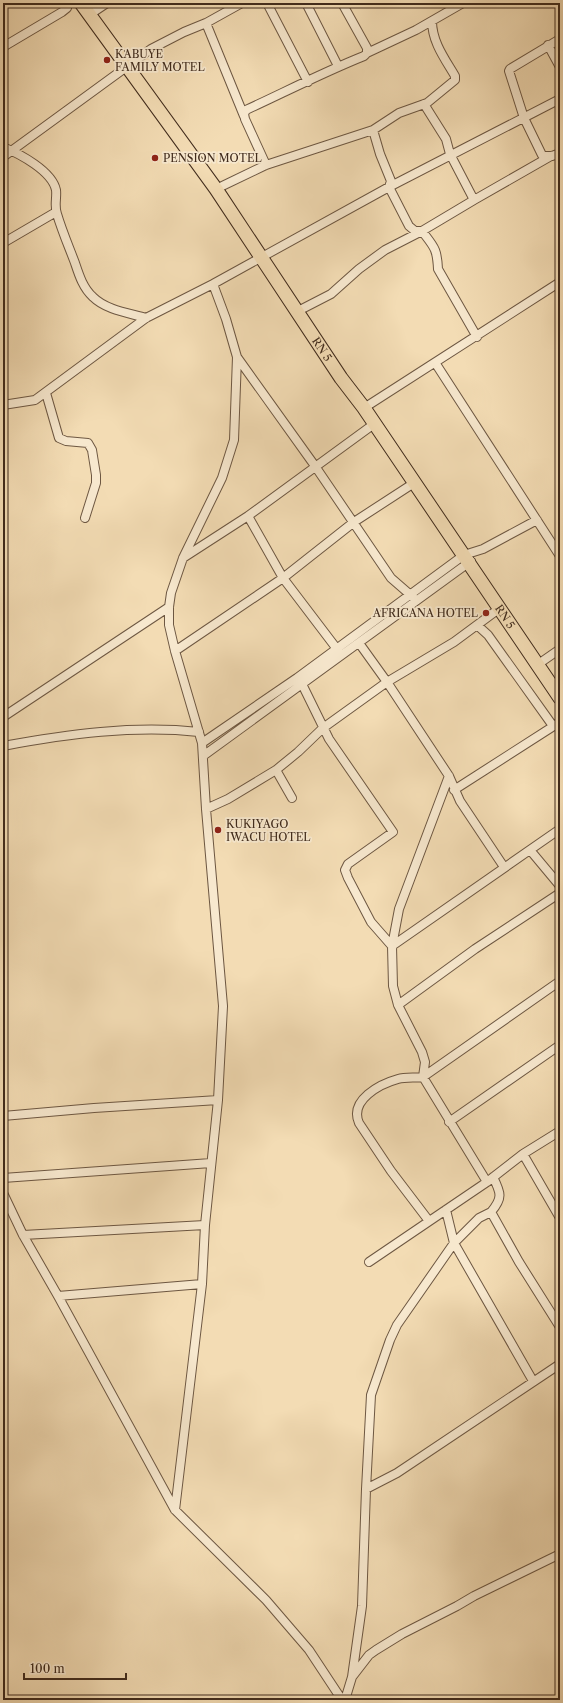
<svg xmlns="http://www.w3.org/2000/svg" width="563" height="1703" viewBox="0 0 563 1703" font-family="'Libre Caslon Text',serif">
<rect width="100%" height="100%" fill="#f3dcb4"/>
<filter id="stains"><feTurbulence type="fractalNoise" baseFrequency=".005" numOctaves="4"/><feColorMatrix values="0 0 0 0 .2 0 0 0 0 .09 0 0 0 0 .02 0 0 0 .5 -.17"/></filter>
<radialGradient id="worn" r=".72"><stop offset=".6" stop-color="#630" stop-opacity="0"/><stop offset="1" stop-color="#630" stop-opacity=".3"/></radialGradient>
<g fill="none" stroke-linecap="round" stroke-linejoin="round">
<g stroke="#6d5742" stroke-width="10">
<path id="street" d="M267 3 308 82
M306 3 338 66
M89 15 107 3
M206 23 244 116
M560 39 510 69 509 71 524 118 542 155 544 156H552L560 153
M548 45 560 67
M3 47 62 12 67 8 68 3
M367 53 416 30 463 3
M373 130 380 154 391 181 389 187 409 226 415 231H422C434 247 437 248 438 269L477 337
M3 147C20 154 52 171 56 190 57 198 54 206 57 214 62 231 69 247 75 263 79 275 83 288 93 297 106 310 129 313 146 318
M3 157 151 49 184 32 206 23 242 3
M266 165 245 119 244 114 246 110C285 92 324 72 364 56L367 53V48L342 3
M216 189 266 165 373 130 399 113 427 103 455 80V76C445 59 432 42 432 21
M474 200 551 156
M3 243 56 212
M298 311 331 294 359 269 385 250 422 231 474 200 450 154 446 139 424 104
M237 357 315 466 391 578 414 598
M436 364 560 556
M46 393 59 438 66 441 88 443 92 450 96 475V483L85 518
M3 405 35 400 146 318 213 284 389 187 560 99
M364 408 560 282
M248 516 283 578 340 653
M183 558 248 516 374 424
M477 625 488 635 553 726
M359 643 387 682 449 776 460 801 504 867
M175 651 283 578 354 522 414 483
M537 665 560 649
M302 684 329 739 393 832 348 864 345 870 348 878 371 922 392 946 560 829
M3 717 169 607
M202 743 297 678 464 555 483 549 537 520
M3 746C67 734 134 725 199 732
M203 756 471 561
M276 770 292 798
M449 776 399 909 392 946 393 986 398 1005 422 1052 425 1062 423 1077 487 1182
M454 790 560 722
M206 809 228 799 276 770 298 752 323 728 387 682 454 642 500 608
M530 850 560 886
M398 1005 475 949 560 893
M3 1116 94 1108 218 1100
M449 1122 560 1045
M523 1154 560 1218
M493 1177C501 1193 503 1198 491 1212L519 1262 560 1327
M3 1178 211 1163
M3 1193 23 1235 58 1296 175 1510 266 1600 309 1650 342 1700
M446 1210 454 1243 533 1381
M429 1221 391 1171 359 1123C349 1100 380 1084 398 1079 405 1077 415 1078 423 1077L560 981
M23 1235 205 1225
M369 1262 487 1182 523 1154 560 1131
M58 1296 202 1284
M366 1489 371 1395 390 1340 397 1325 454 1243 479 1218 491 1212
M175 1510 202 1284 205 1225 218 1100 223 1006 206 809 202 743 175 651 169 625V607L171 593 183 558 222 478 234 440 237 357 226 319 213 284
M352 1677 362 1606 366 1489 397 1473 560 1364
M345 1700 352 1677 369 1655 376 1650 402 1634 457 1606 474 1596 560 1554"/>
</g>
<g stroke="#402b1c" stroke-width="15">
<g id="primary">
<path id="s1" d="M81 3 216 189 341 378 364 408 560 698"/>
</g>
</g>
<use href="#street" stroke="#f7e8ce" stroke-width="8"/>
<use href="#primary" stroke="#f3dcb4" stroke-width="13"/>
</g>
<g fill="#8f2418" stroke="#f7e8ce" stroke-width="1.5">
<circle cx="107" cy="60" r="4"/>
<circle cx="155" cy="158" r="4"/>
<circle cx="486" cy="613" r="4"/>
<circle cx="218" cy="830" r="4"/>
</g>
<g text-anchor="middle" stroke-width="3.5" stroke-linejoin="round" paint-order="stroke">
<g font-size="11" fill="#402b1c" stroke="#f7e8ce" text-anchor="start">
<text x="115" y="58">KABUYE<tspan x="115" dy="13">FAMILY MOTEL</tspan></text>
<text x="163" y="162">PENSION MOTEL</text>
<text x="478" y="617" text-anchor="end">AFRICANA HOTEL</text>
<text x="226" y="828">KUKIYAGO<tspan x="226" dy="13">IWACU HOTEL</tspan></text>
</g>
<g font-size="11" fill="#402b1c" stroke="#f7e8ce">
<text dy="4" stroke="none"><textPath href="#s1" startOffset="422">RN 5</textPath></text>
<text dy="4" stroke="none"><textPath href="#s1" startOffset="746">RN 5</textPath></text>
</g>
</g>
<rect width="563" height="1703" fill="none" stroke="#f3dcb4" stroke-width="16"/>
<rect x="4" y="4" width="555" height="1695" fill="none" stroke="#402b1c" stroke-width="2"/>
<rect x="8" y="8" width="547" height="1687" fill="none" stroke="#402b1c"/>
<path d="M24 1673v6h102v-6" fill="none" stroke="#402b1c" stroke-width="2"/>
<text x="30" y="1673" font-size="12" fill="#402b1c" stroke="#f7e8ce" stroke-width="3" paint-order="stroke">100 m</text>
<rect width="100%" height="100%" filter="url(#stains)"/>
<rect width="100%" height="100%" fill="url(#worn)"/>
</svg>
